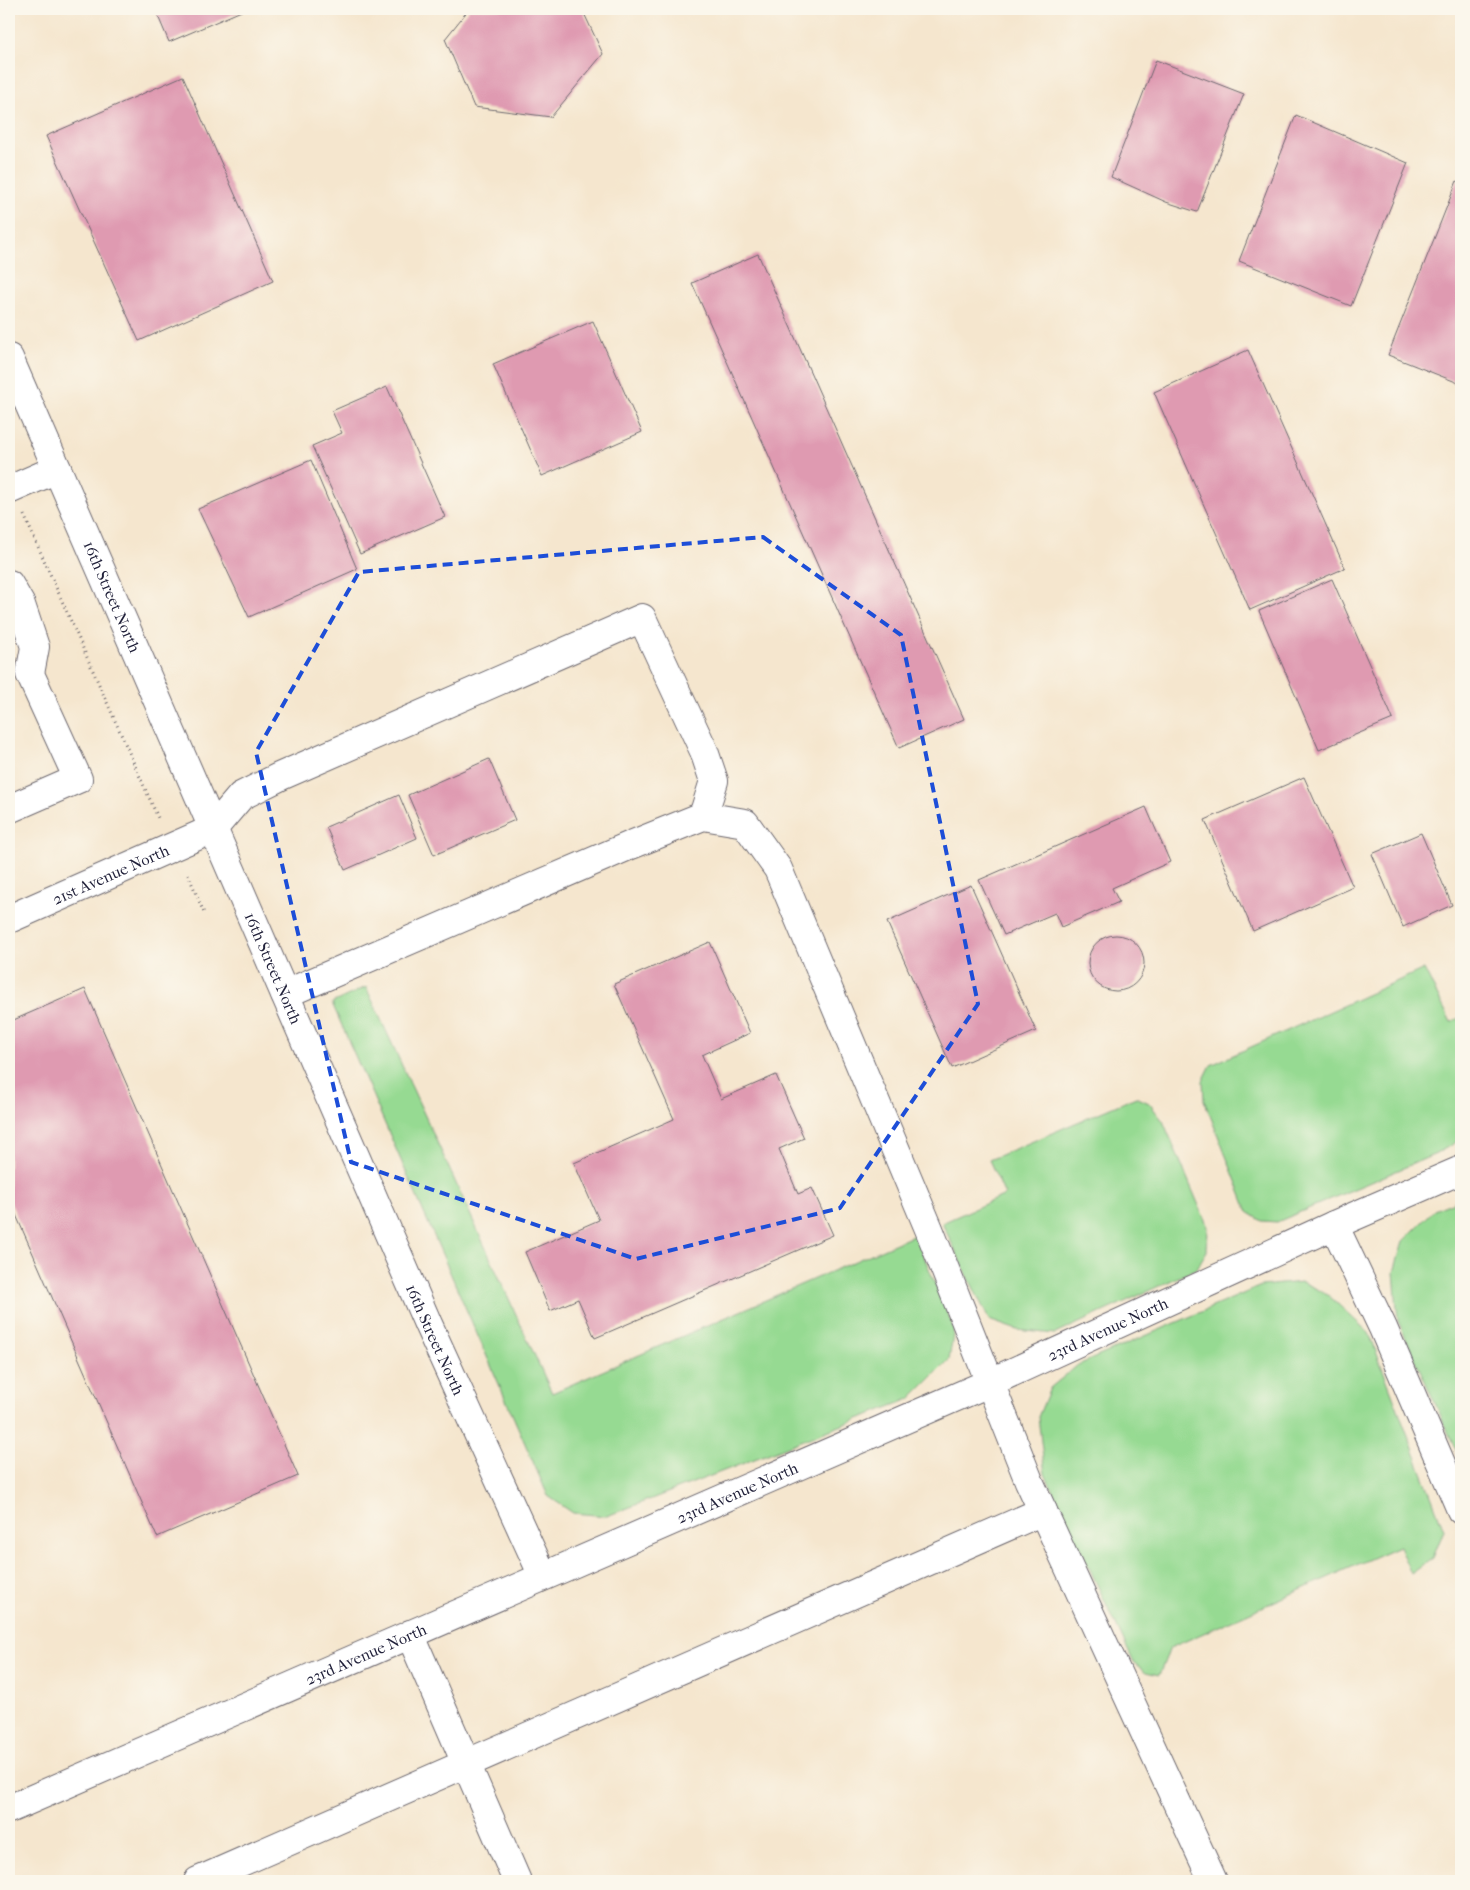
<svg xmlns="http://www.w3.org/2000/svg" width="1470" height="1890" viewBox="0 0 1470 1890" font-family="'IM FELL French Canon',serif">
<rect width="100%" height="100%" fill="#fbf7ec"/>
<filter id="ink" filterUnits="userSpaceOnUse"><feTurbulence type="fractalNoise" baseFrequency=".02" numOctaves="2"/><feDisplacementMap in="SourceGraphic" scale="10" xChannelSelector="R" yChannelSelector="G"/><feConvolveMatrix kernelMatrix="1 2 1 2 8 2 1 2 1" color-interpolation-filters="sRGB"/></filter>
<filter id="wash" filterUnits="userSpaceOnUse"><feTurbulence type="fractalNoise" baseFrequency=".0096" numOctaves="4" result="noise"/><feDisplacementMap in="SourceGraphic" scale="20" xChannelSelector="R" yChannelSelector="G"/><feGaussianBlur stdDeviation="1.12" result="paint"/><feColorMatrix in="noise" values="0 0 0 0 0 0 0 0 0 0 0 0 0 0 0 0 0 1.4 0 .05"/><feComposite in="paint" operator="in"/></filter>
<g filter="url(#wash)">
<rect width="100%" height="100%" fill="#f5e6ce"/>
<path fill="#96da92" stroke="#5c7e66" d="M1424 969 1451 1022 1461 1017V1139L1436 1154 1277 1222 1262 1221 1248 1212 1204 1100 1203 1081 1211 1065Z
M366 987 552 1393 915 1235 954 1329 949 1360 910 1399 607 1516 573 1513 548 1496 332 1003Z
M1136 1097 1149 1103 1163 1121 1208 1227 1207 1251 1196 1269 1055 1334 1017 1330 989 1320 942 1223 1005 1195 989 1160Z
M1461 1199V1461L1398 1321 1394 1272 1403 1241 1434 1210Z
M1302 1282 1327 1294 1369 1333 1444 1530 1433 1558 1411 1574 1399 1546 1170 1648 1159 1675 1146 1672 1134 1663 1045 1474 1038 1417 1050 1388 1078 1365 1261 1286Z"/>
<g id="blocks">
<path fill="#df9ab1" d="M155 9H246L169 42Z
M469 9H582L603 54 551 117 474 107 445 39Z
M1156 60 1244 94 1197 212 1166 202 1111 177Z
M183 76 273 281 139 341 46 136Z
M1296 115 1408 163 1351 306 1239 261Z
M1457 181 1461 183V384L1388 355Z
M758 254 964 719 899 748 692 283Z
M593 321 642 432 542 476 493 364Z
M1248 350 1345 568 1250 610 1154 392Z
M387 387 445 517 360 554 312 446 342 433 332 411Z
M311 460 357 569 249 617 198 509Z
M1332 579 1393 719 1319 750 1259 611Z
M489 759 515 820 434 855 408 795Z
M1304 777 1353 887 1253 931 1205 820Z
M399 795 417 838 345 870 326 827Z
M1146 807 1170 862 1112 888 1119 902 1061 927 1055 913 1004 935 979 880Z
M1421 833 1452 905 1403 927 1372 854Z
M971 885 1036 1031 952 1068 887 922Z
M1088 963a28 28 0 1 1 56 0a28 28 0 1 1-56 0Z
M710 942 750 1033 702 1055 721 1099 776 1075 804 1138 779 1149 798 1194 812 1188 833 1235 595 1338 578 1299 550 1311 525 1252 599 1220 574 1163 674 1119 614 984Z
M85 989 298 1476 157 1537 9 1199V1022Z"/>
</g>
</g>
<g filter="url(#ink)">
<use href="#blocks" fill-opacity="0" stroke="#6c676e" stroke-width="1"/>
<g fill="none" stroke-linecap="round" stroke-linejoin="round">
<g stroke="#6c676e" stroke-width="30">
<g id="minor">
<path id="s1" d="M9 358 428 1324 543 1576"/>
<path d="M9 490 57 469"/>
<path d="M9 584 21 605 35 647 30 674 78 779 9 809"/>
<path id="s2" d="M9 919 213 829 241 796 281 776 642 618 704 751 714 781 703 816"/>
<path d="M285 994 631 845 703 816 745 823 778 869 929 1229 1029 1481 1213 1881"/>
<path d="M1334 1225 1383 1328 1461 1510"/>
<path d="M410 1634 517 1881"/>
<path id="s3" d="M9 1809 991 1382 1334 1225 1461 1170"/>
<path d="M198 1881 1043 1511"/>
</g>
</g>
<path stroke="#6c676e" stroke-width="3" stroke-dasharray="1 4" stroke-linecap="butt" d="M24 515 159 820
M188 874 204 913"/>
<use href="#minor" stroke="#fff" stroke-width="28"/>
</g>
</g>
<path fill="none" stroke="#1d4ed8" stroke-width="4" stroke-dasharray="10 6" stroke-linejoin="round" d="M763 537 901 635 978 1004 840 1208 636 1259 351 1162 256 752 359 572Z"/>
<g text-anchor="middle" stroke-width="5" stroke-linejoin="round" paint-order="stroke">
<g font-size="16" fill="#22223b" stroke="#fbf7ec">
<text dy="6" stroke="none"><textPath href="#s1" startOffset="260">16th Street North</textPath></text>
<text dy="6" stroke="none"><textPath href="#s2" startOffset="111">21st Avenue North</textPath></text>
<text dy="6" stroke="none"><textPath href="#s1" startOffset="665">16th Street North</textPath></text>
<text dy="6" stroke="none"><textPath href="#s3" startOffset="1199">23rd Avenue North</textPath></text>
<text dy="6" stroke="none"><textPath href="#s1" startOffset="1070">16th Street North</textPath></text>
<text dy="6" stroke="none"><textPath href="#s3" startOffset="794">23rd Avenue North</textPath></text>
<text dy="6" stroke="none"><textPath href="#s3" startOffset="389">23rd Avenue North</textPath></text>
</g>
</g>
<rect width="1470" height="1890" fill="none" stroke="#fbf7ec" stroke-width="30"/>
</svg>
